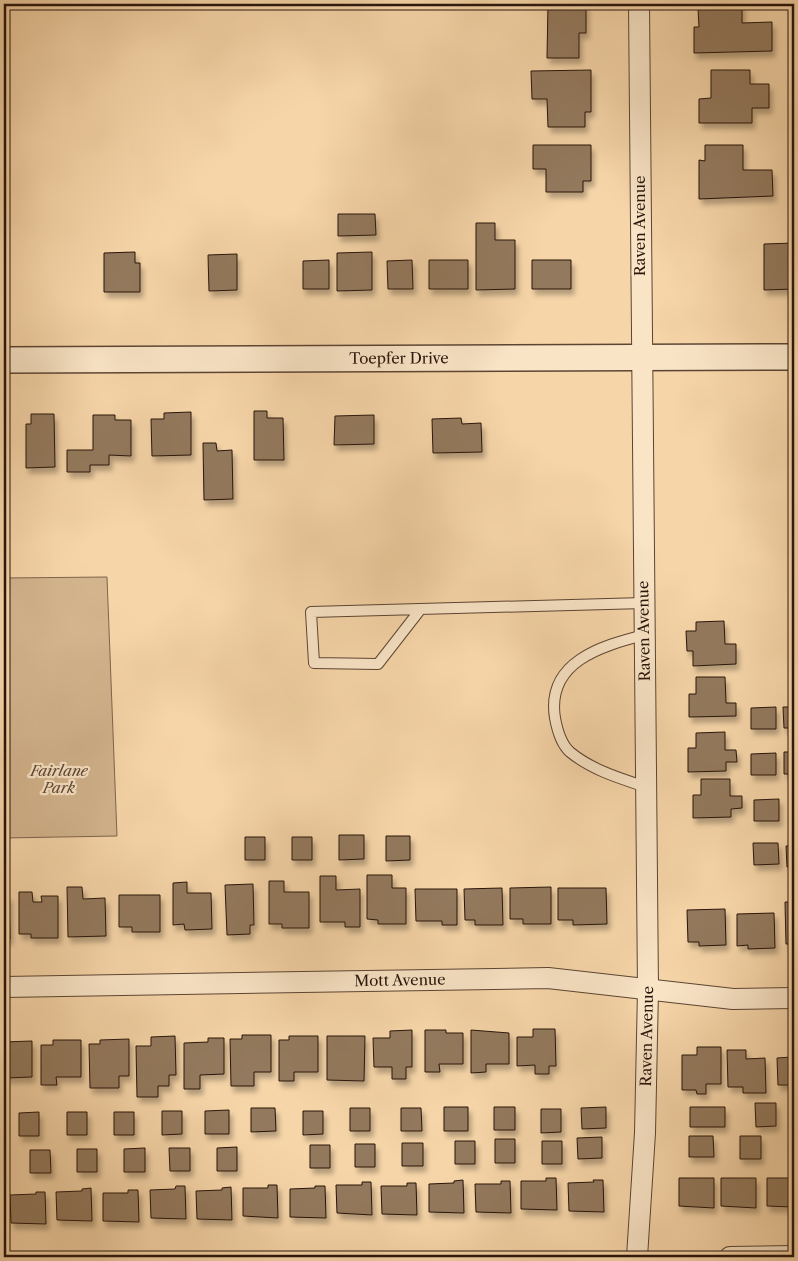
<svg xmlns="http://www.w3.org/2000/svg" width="798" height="1261" viewBox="0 0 798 1261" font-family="'Libre Caslon Text',serif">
<defs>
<filter id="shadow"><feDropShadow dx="3" dy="5.5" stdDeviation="2.5" flood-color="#0004"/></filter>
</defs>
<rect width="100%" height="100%" fill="#f6d5a8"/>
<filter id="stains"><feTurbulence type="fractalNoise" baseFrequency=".004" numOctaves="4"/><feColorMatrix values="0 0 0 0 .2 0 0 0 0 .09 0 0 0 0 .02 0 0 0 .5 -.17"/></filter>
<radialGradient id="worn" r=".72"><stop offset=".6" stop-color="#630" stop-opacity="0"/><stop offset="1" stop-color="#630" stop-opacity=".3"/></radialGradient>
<path fill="#d3b48d" stroke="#7e644c" d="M107 577 117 836 4 838V578Z"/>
<path fill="#93795d" stroke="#28150c" filter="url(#shadow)" d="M548 4H586V33H579V58H547Z
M705 4H742V23L772 22V51L694 53V27H699L698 8H705Z
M591 70V112H585V127H548L547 99H532L531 71Z
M711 70H750V84H769V108H752V123H699V99L711 98Z
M533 145H591V181H583V192H546V169H533Z
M705 145H743V170H772L773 196 699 199V160L705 161Z
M338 214H375L376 235 338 236Z
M476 223H495V240H515V289L476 290Z
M794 243V289L764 290V244Z
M135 252V263H140V292H104V253Z
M372 252V290L337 291V253Z
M237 254V290L209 291 208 255Z
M329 260V289H303V261Z
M412 260 413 289H388L387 261Z
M429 260H468V289H429Z
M532 260H571V289H532Z
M254 411H267V418H283L284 460H254Z
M191 412V455L152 456 151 419H164V413Z
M31 414H54L55 467 26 468V424H31Z
M93 415H115V420H131V456L109 455V465H90V472H67V450H93Z
M374 415V444L334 445 335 416Z
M461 418 462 424 481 423 482 452 433 453 432 419Z
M203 443H216L217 451 232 450 233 499 204 500Z
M724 621 725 644H736V664L693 666V651H687L686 631H696V622Z
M696 677H725L726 703H736V716L689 717V694H696Z
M776 707V729H751V708Z
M783 707H794V728H784Z
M725 732V750H736L737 762H726V771L688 772V748H696V733Z
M784 752H794V774H784Z
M776 753V775H751V754Z
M701 779H730V796H742V808L731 809V817L693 818V795H701Z
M779 799V821H754V800Z
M339 835H364V859L339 860Z
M386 836H410V860L386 861Z
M245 837H265V860H245Z
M292 837H312V860H292Z
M753 843H778L779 864 754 865Z
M794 845V867H787L786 846Z
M367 875H392V888H406V924H378V920L367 919Z
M320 876H336V890L360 889V927H345V922H320Z
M269 881H284V892H309V928H282V924H269Z
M187 882V893H211L212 929 185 930 184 924 173 925V883Z
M253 884 254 925H250V934L227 935 225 885Z
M67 887H82L83 899 105 898 106 936 68 937Z
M551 887V924H523V919H510V888Z
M502 888 503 925H475V920H465L464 889Z
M558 888H606L607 924 573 925V920H558Z
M415 889H457V925H442V921H416Z
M19 892H32L33 902H42L41 896H58V938H31V934H19Z
M119 895H160V932H132V927H119Z
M4 896H9L10 939H4Z
M785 902H794V944H786Z
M725 909 726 945 699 946V942H688L687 910Z
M774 913 775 948 748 949V945L737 946V914Z
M533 1029H555L556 1066H549V1074H535V1065L517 1066V1037H533Z
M412 1030V1067H406V1079H392V1067H374L373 1038H390V1031Z
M425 1030H446V1033H463V1064H439L440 1072H425Z
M471 1030 509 1033V1064H486V1072L471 1073Z
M242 1035H271V1072H254V1086H231L230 1039H242Z
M175 1036 176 1075H169V1086H158V1097H137L136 1046H151V1037Z
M289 1036H318V1072H294V1081H279V1040H289Z
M327 1036H365L364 1081 327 1080Z
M208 1038H224V1074L200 1075V1089H184V1043L208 1042Z
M129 1039V1076H119V1088H90L89 1044H100V1040Z
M53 1040H81V1077H56L57 1085H41V1045H53Z
M32 1041V1077L4 1078V1042Z
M697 1047H721V1084H706V1094H697L696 1090H682V1055H697Z
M727 1050H746V1059L765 1058 766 1093H743V1087H728Z
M792 1050H794V1096L793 1085H778L777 1058 792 1057Z
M755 1103H776V1126L756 1127Z
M444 1107H468V1131H444Z
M494 1107H515V1130H494Z
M606 1107V1128L582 1129 581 1108Z
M690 1107H725V1127H690Z
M251 1108H275L276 1131 251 1132Z
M350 1108H370V1131H350Z
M401 1108H421L422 1131H401Z
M541 1109H561V1132L541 1133Z
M229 1110V1134H205V1111Z
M162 1111H182V1134L162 1135Z
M303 1111H323V1134L303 1135Z
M39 1112V1136H19V1113Z
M67 1112H87V1135H67Z
M114 1112H134V1135H114Z
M689 1136H713L714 1157H689Z
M740 1136H761V1159H740Z
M602 1137V1158L578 1159 577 1138Z
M495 1139H515V1163H495Z
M455 1141H475V1164H455Z
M542 1141H562V1164H542Z
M402 1143H423V1166H402Z
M355 1144H375V1167H355Z
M310 1145H330V1168H310Z
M237 1147V1171H217V1148Z
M145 1148V1172H124V1149Z
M169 1148H190V1171H170Z
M77 1149H97V1172H77Z
M30 1150H50L51 1173H30Z
M546 1178H556L557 1210 521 1209V1181H546Z
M679 1178H714V1208L679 1206Z
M721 1178H756V1208L721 1206Z
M767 1178H794V1207L767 1206Z
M463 1180 464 1213 429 1212V1184L454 1183V1181Z
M593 1180H603L604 1212 569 1211 568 1183 594 1182Z
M501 1181H510L511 1213 476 1212 475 1184H501Z
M362 1182H371L372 1215 337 1213 336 1185H362Z
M407 1183H416L417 1215 382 1214 381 1186H407Z
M268 1185H277L278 1218 243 1216V1188H268Z
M176 1186H185L186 1219 151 1218 150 1190 175 1189Z
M315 1186H325L326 1218 290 1217V1189L315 1188Z
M231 1187 232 1220 197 1219 196 1191 222 1190V1188Z
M91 1188 92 1221 57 1220 56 1192 82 1191V1189Z
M128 1190H138L139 1222 103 1221V1193H128Z
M36 1192H45L46 1224 11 1223 10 1195 36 1194Z"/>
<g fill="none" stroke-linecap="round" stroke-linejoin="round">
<g stroke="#5c4533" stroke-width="12">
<path id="service" d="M420 610 378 664 314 663 311 612 644 603
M644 635C601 646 546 662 555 718 557 729 561 744 570 752 592 770 619 778 646 787"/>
</g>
<g stroke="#5c4533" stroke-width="22">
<g id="minor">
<path id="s1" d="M4 987 548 978 733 999 794 998"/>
<path id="s2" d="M637 1257 645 1133 648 990 639 4"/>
<path d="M730 1257 794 1256"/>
</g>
</g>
<g stroke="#5c4533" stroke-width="28">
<g id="tertiary">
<path id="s3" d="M4 360 794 357"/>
</g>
</g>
<use href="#service" stroke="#f9e4c6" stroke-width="10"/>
<use href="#minor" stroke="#f9e4c6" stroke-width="20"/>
<use href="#tertiary" stroke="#f9e4c6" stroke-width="25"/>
</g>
<g text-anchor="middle" stroke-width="4.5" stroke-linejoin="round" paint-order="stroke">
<g font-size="15" fill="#28150c" stroke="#f9e4c6">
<text transform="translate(640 226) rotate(-90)" y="5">Raven Avenue</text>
<text dy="5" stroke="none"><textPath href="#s3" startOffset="395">Toepfer Drive</textPath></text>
<text transform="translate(644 631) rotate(-91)" y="5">Raven Avenue</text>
<text dy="5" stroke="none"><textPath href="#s1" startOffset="396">Mott Avenue</textPath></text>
<text dy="5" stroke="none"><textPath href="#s2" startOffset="221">Raven Avenue</textPath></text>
</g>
<g font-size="15" font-style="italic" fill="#5b4533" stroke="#f9e4c6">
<text x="59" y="776">Fairlane<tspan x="59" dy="17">Park</tspan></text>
</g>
</g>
<rect width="798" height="1261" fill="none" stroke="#f6d5a8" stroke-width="20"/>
<rect x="5" y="5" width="788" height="1251" fill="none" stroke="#28150c" stroke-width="2.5"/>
<rect x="10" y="10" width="778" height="1241" fill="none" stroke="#28150c"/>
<rect width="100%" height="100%" filter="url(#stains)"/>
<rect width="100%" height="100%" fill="url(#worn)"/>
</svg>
